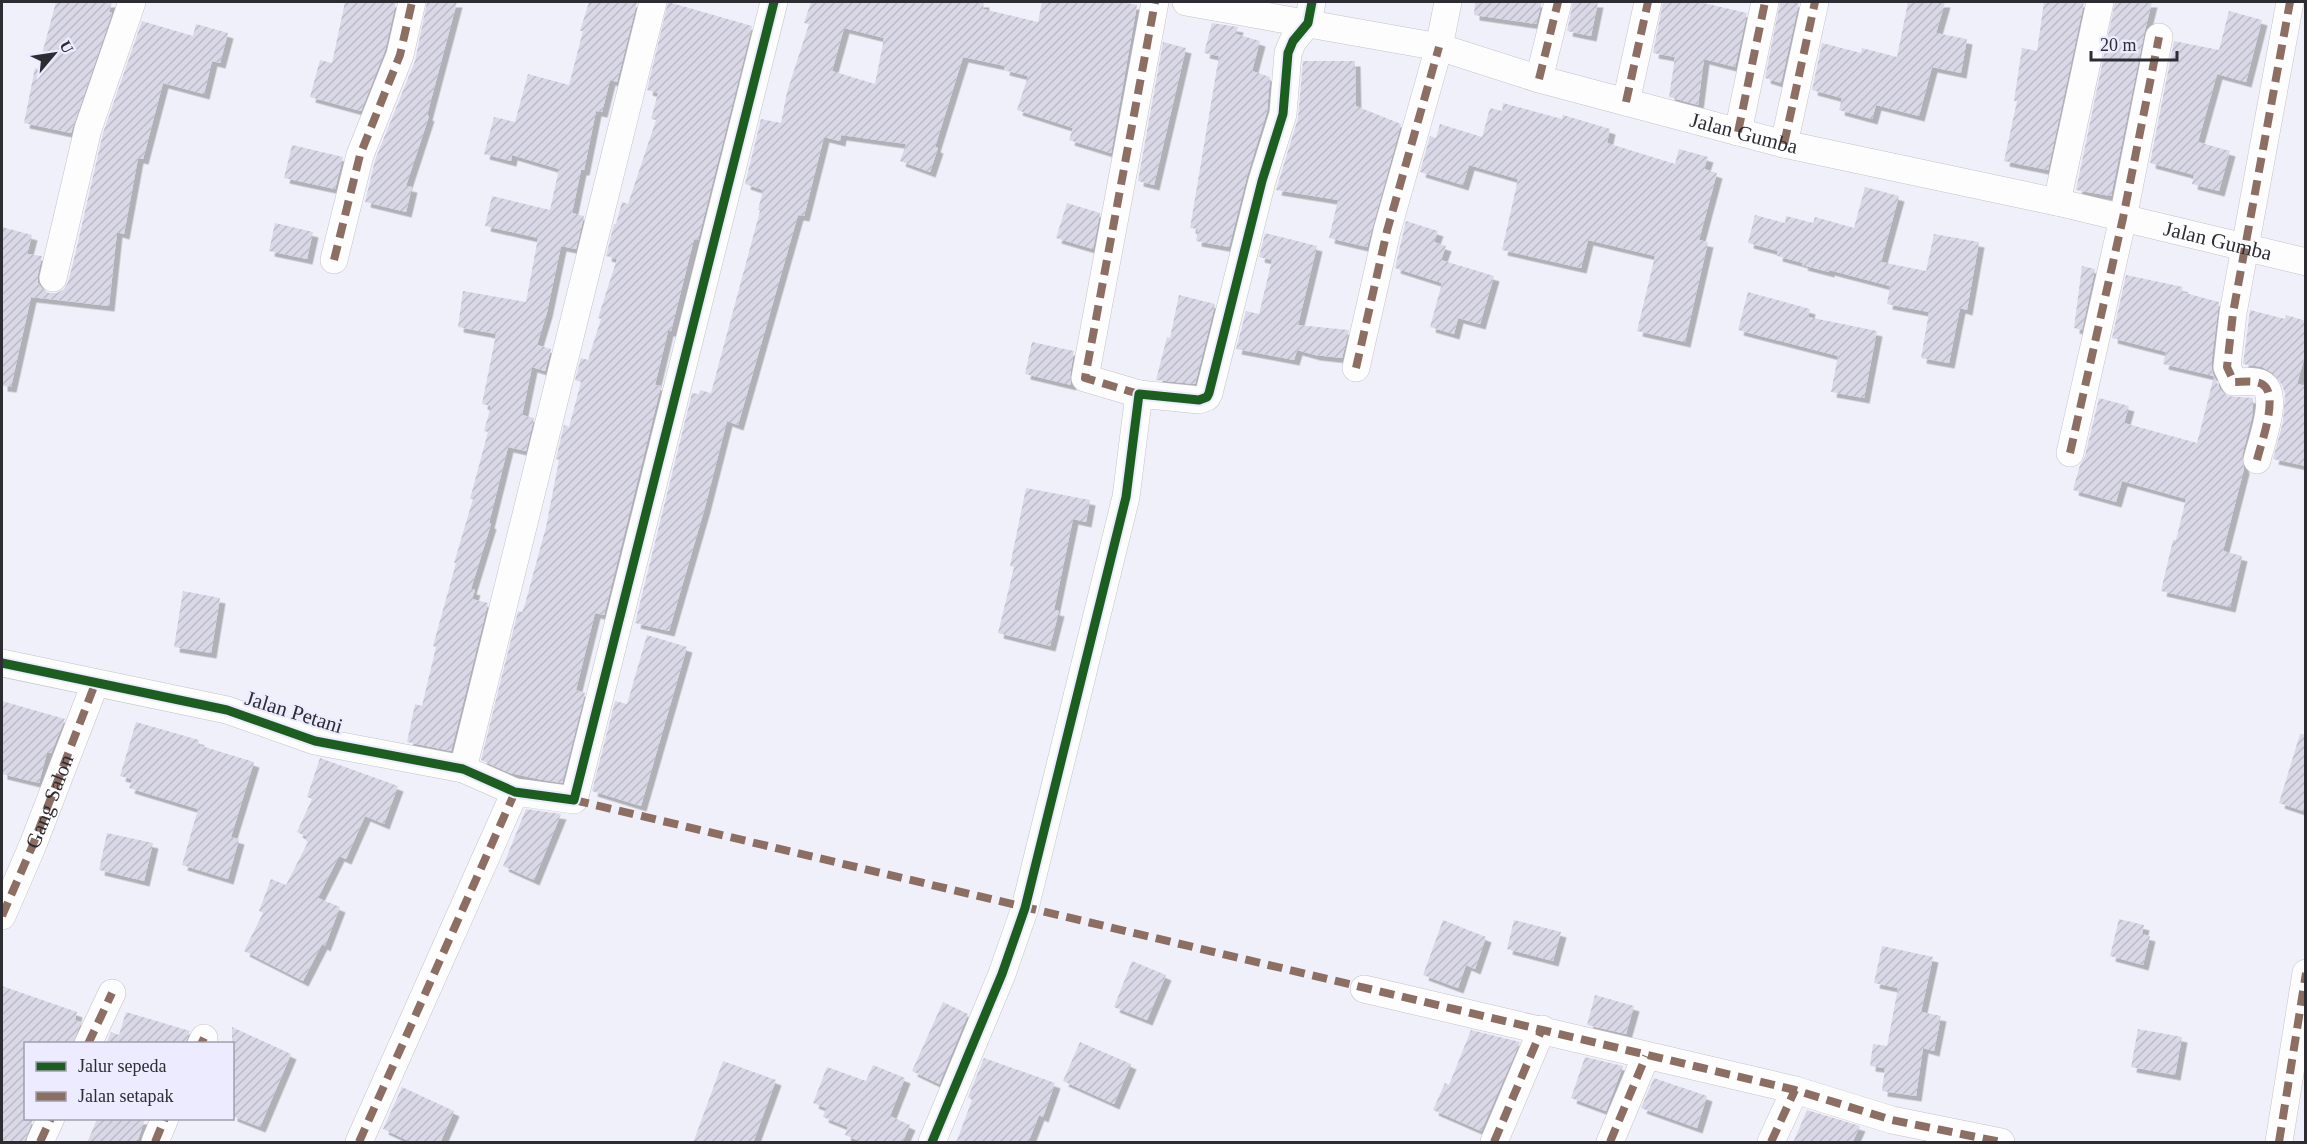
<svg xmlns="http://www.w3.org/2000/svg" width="2307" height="1144" viewBox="0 0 2307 1144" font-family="Georgia,serif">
<defs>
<pattern id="building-hatch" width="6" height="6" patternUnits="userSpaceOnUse" patternTransform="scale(1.5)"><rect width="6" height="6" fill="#dad8e7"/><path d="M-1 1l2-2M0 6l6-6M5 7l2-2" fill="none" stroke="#bbbac7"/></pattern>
<filter id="shadow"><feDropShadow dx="5.5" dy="5.5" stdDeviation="0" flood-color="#0004"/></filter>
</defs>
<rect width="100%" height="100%" fill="#f0f0fa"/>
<path fill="url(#building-hatch)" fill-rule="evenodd" filter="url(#shadow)" d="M56 2H112L109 12 112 13 71 133 24 123 35 68 38 69Z
M345 2H396L385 50 361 111 310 97 320 60 332 63Z
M427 2H457L427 115 429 116 406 186 412 187 406 212 365 202 375 160 415 61Z
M589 2H637L617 82 610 80 602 112 596 111 584 170H581L572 213 584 216 576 249 561 246 547 312 537 345 551 349 545 371 532 367 522 415 534 418 526 451 508 447 489 523 491 524 471 589 475 590 472 599 488 603 451 751 407 742 415 704 422 706 436 647 433 646 456 563H454L473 499H470L488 432 484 431 491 406 482 404 496 334 458 327 463 291 526 302 538 238 485 226 492 196 550 210 559 169 512 155 511 161 484 154 494 117 515 122 528 74 569 85 583 31H580Z
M668 2 752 26 698 240 694 239 671 331H668L655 385 661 386 604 615 595 613 576 690 585 693 562 783 538 779 510 773 481 760 518 611 522 612 525 604 546 527 559 460 556 459 564 425 569 427 581 382 575 380 581 358 588 360 601 319 598 318 617 259 606 256 614 224H616L622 202 628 204 656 120 651 119 658 93 647 90Z
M811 2H984L983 9 1038 22 1042 2H1122L1137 5 1111 153 1069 140 1073 128 1017 110 1028 76 1004 70 1005 66 963 57 935 147 938 148 930 172 900 161 906 144 841 135 840 141 824 137 804 216 798 215 738 425 727 421 705 507 669 631 635 623 692 393 699 394 700 390 711 393 760 211 758 210 763 190 745 184 761 119 781 123 787 92 809 24 804 23ZM844 28 884 38 875 84 832 71Z
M1475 2H1542L1536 24 1474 15Z
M1573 2H1598L1591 36 1567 31Z
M1663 2H1699L1747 13 1735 67 1704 59 1698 105 1669 97 1675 57 1653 53Z
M1780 2H1799L1781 83 1765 78Z
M1908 2H1945L1936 33 1967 39 1961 73 1932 67 1919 116 1876 105 1872 119 1839 110 1842 98 1812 90 1822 43 1861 53 1862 48 1897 57Z
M2044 2H2084L2048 170 2004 161 2017 101H2014L2022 48 2037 51Z
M2115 2H2152L2144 34 2111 196 2076 190Z
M2229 11 2262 20 2246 82 2217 74 2198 142 2230 151 2219 191 2192 184 2194 175 2150 163 2174 41 2219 50Z
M142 21 193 36 196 24 228 33 220 63 212 61 204 94 163 83 143 159 138 158 124 234 117 232 109 306 31 297 11 387 2 386V227L32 235 27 254 42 256 38 274V283L43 290 49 293H57L64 289 68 282 74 259 103 133Z
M1212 23 1238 27 1236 34 1260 41 1252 71 1270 77 1267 111 1247 176 1229 247 1196 241 1198 229 1190 228 1219 56 1204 53Z
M1163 42 1186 48 1154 185 1138 181Z
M1303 61H1355L1356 106 1401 124 1367 247 1329 238 1338 200 1276 190 1298 118Z
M1503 103 1562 119 1563 115 1610 129 1607 143 1675 164 1679 149 1708 157 1704 169 1717 173 1699 240 1708 242 1685 342 1637 331 1655 256 1588 240 1581 268 1502 250 1518 179 1469 165 1463 185 1420 172 1430 136 1436 138 1440 124 1482 137 1490 108 1502 111Z
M292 145 343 157 335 189 284 178Z
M1865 187 1899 196 1881 262 1926 271 1934 234 1979 242 1967 310 1960 308 1949 363 1921 358 1929 312 1887 304 1890 286 1829 270V272L1802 265 1803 263 1777 256 1778 251 1748 243 1755 215 1785 223 1786 216 1813 223 1815 217 1854 228Z
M1067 203 1100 213 1093 249 1056 238Z
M1406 221 1438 231 1434 242 1446 246 1441 260 1494 276 1480 324 1458 318 1454 334 1430 327 1442 283 1395 268Z
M275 223 313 232 307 259 269 251Z
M1265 233 1317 246 1298 325 1349 330 1342 358 1315 355 1297 350 1294 360 1236 349 1246 311 1259 314 1272 260 1259 257Z
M2082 266 2095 269 2082 330 2074 328Z
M2126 275 2183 287 2181 292 2219 302 2211 365 2213 374 2220 389 2226 396 2253 398 2252 417 2242 456 2244 469 2223 551 2242 556 2230 607 2161 591 2173 540H2176L2186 499 2122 481 2116 502 2073 490 2080 465 2085 456 2099 398 2129 406 2124 423 2197 443 2214 376 2163 364 2166 352 2112 338Z
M1748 292 1810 309 1808 317 1877 331 1864 398 1831 392 1838 356 1738 330Z
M1179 295 1215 304 1195 384 1156 380 1167 337 1170 338Z
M2250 310 2285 319 2286 315 2306 321V352L2297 384 2306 386V466L2273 459 2283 422 2285 394 2282 385 2273 373 2262 367 2243 364Z
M1032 342 1074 351 1070 375 1071 385 1025 374Z
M1026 488 1090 500 1086 522 1073 519 1054 610 1059 611 1050 646 998 633 1014 567 1010 566Z
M183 591 220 598 211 653 174 647Z
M647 635 687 647 641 806 592 791 615 701 627 704Z
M2 701 65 719 51 753 47 752 39 783 2 774Z
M136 722 199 740 198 745 254 762 231 837 239 839 228 879 182 865 198 809 129 788 132 779 120 776Z
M2300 734H2306V812L2279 803Z
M320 758 398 786 384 824 365 816 346 859 339 856 318 898 340 907 325 946 322 944 303 981 244 951 263 913 259 911 271 879 286 885 308 842 306 841 307 837 297 832 312 799 307 797Z
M526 809 561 814 534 880 503 866Z
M107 833 153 843 144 881 99 870Z
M2119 919 2144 925 2142 934 2150 936 2143 965 2110 956Z
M1443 920 1486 937 1475 969 1466 965 1458 988 1423 975Z
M1514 920 1561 932 1553 961 1507 949Z
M1882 946 1933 957 1921 1012 1941 1016 1934 1051 1923 1048 1916 1096 1882 1091 1885 1068 1870 1066 1873 1044 1887 1046 1898 988 1874 983Z
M1132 961 1166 975 1147 1020 1114 1007Z
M2 986 77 1012 75 1020 81 1022 73 1044H26V1119H33L24 1143H2Z
M1595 995 1634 1006 1626 1034 1587 1025Z
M943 1002 968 1014 939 1084 912 1071Z
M126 1012 190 1031 185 1044H106L111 1032 119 1035Z
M232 1027 291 1054 260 1127 232 1116Z
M2138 1029 2182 1037 2175 1075 2131 1067Z
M1471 1030 1520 1042 1481 1131 1433 1110 1445 1083 1449 1085Z
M1080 1042 1131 1064 1114 1104 1063 1081Z
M1585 1057 1623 1066 1606 1111 1571 1098Z
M984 1058 1055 1083 1043 1117 1039 1115 1028 1143H956L972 1100 968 1097Z
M723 1061 776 1080 753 1143H693Z
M873 1065 905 1078 890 1116 910 1125 902 1143H864L845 1135 848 1127 823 1117 826 1108 813 1103 827 1067 866 1081Z
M1654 1078 1707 1096 1697 1128 1641 1108Z
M402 1087 454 1111 440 1143H413L383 1129Z
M1807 1110 1860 1126 1852 1143H1793Z
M97 1119H145L137 1143H87Z"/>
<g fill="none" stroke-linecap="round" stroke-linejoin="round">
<g stroke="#c3c2ca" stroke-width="28">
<g id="minor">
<path id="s1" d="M1186 2 1439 47 1539 79 1784 144 2057 202 2306 262"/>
<path d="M1539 79 1558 2"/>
<path d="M1626 102 1648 2"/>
<path d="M1738 132 1765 2"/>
<path d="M1784 144 1815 2"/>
<path d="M2057 202 2100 2"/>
<path d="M334 260 360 155 400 55 412 2"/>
<path d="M53 278 88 129 132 2"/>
<path d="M1356 368 1387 231 1439 47 1448 2"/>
<path d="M1139 394 1085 378 1155 2"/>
<path d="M2070 453 2123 218 2159 37"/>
<path d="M2257 460C2261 443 2280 394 2262 384 2254 380 2242 382 2234 382L2227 367 2233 313 2290 2"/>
<path d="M2 663 227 710 315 741 463 769 515 792 574 800 774 2"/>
<path d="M463 769 653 2"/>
<path d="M2 916 32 847 95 684"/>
<path d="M1364 989 1795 1090 1892 1120 2001 1142"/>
<path d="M88 1044 112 993"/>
<path d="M201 1044 204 1038"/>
<path d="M40 1142 51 1118"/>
<path d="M155 1142 165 1118"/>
<path d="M359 1142 515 792"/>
<path d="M932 1142 1002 974 1025 908 1126 497 1139 394 1199 400 1207 397 1209 393 1262 181 1283 114 1288 53 1293 41 1308 23 1312 2"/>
<path d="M1494 1142 1542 1029"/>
<path d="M1610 1142 1646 1056"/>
<path d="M1771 1142 1795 1090"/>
<path d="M2279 1142 2306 973"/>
</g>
</g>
<use href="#minor" stroke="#fdfdfe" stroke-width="27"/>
<g stroke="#8d6e63" stroke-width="8" stroke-dasharray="15 8" stroke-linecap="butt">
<path d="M1191 2V3"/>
<path d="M1539 79 1558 2"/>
<path d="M1626 102 1648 2"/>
<path d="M1738 132 1765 2"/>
<path d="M1784 144 1815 2"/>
<path d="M334 260 360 155 400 55 412 2"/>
<path d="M1356 368 1387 231 1439 47"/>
<path d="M1139 394 1085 378 1155 2"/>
<path d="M2070 453 2123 218 2159 37"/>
<path d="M2257 460C2261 443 2280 394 2262 384 2254 380 2242 382 2234 382L2227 367 2233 313 2290 2"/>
<path d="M574 800 1795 1090 1892 1120 2001 1142"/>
<path id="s2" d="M2 916 32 847 95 684"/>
<path d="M88 1044 112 993"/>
<path d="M201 1044 204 1038"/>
<path d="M40 1142 51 1118"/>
<path d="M155 1142 165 1118"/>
<path d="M359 1142 515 792"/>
<path d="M1494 1142 1542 1029"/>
<path d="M1610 1142 1646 1056"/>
<path d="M1771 1142 1795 1090"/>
<path d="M2279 1142 2306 973"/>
</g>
<g stroke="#edebff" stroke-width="13">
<path id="cycleway" d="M2 663 227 710 315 741 463 769 515 792 574 800 774 2
M932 1142 1002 974 1025 908 1126 497 1139 394 1199 400 1207 397 1209 393 1262 181 1283 114 1288 53 1293 41 1308 23 1312 2"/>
</g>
<use href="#cycleway" stroke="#1b5e20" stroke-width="9"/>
</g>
<g text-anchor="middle" stroke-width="4.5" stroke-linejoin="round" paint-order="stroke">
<g font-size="21" fill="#2d2c33" stroke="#edebff">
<text dy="7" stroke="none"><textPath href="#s1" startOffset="574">Jalan Gumba</textPath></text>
<text dy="7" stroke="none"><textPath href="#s1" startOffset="1060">Jalan Gumba</textPath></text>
<text transform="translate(294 712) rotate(17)" y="7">Jalan Petani</text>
<text dy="7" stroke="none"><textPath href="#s2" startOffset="124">Gang Salon</textPath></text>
</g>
</g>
<rect width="2307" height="1144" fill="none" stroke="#2d2c33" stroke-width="6"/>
<rect x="24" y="1042" width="210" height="78" fill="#edebff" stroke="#a09fad" stroke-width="1.5"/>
<rect x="36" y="1062" width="30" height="9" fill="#1b5e20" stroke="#a09fad" stroke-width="1.5"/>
<text x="78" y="1072" font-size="18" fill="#2d2c33">Jalur sepeda</text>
<rect x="36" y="1092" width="30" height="9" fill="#8d6e63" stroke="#a09fad" stroke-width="1.5"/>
<text x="78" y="1102" font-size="18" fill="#2d2c33">Jalan setapak</text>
<g transform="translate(54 54) rotate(61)" stroke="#edebff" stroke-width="4.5" paint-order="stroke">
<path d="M0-4.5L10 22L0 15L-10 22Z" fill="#2d2c33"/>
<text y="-9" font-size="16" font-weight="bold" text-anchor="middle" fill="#2d2c33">U</text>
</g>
<path d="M2091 51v9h86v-9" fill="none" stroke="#2d2c33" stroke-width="3"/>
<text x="2100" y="51" font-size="18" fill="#2d2c33" stroke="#edebff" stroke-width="4.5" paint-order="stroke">20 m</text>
</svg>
